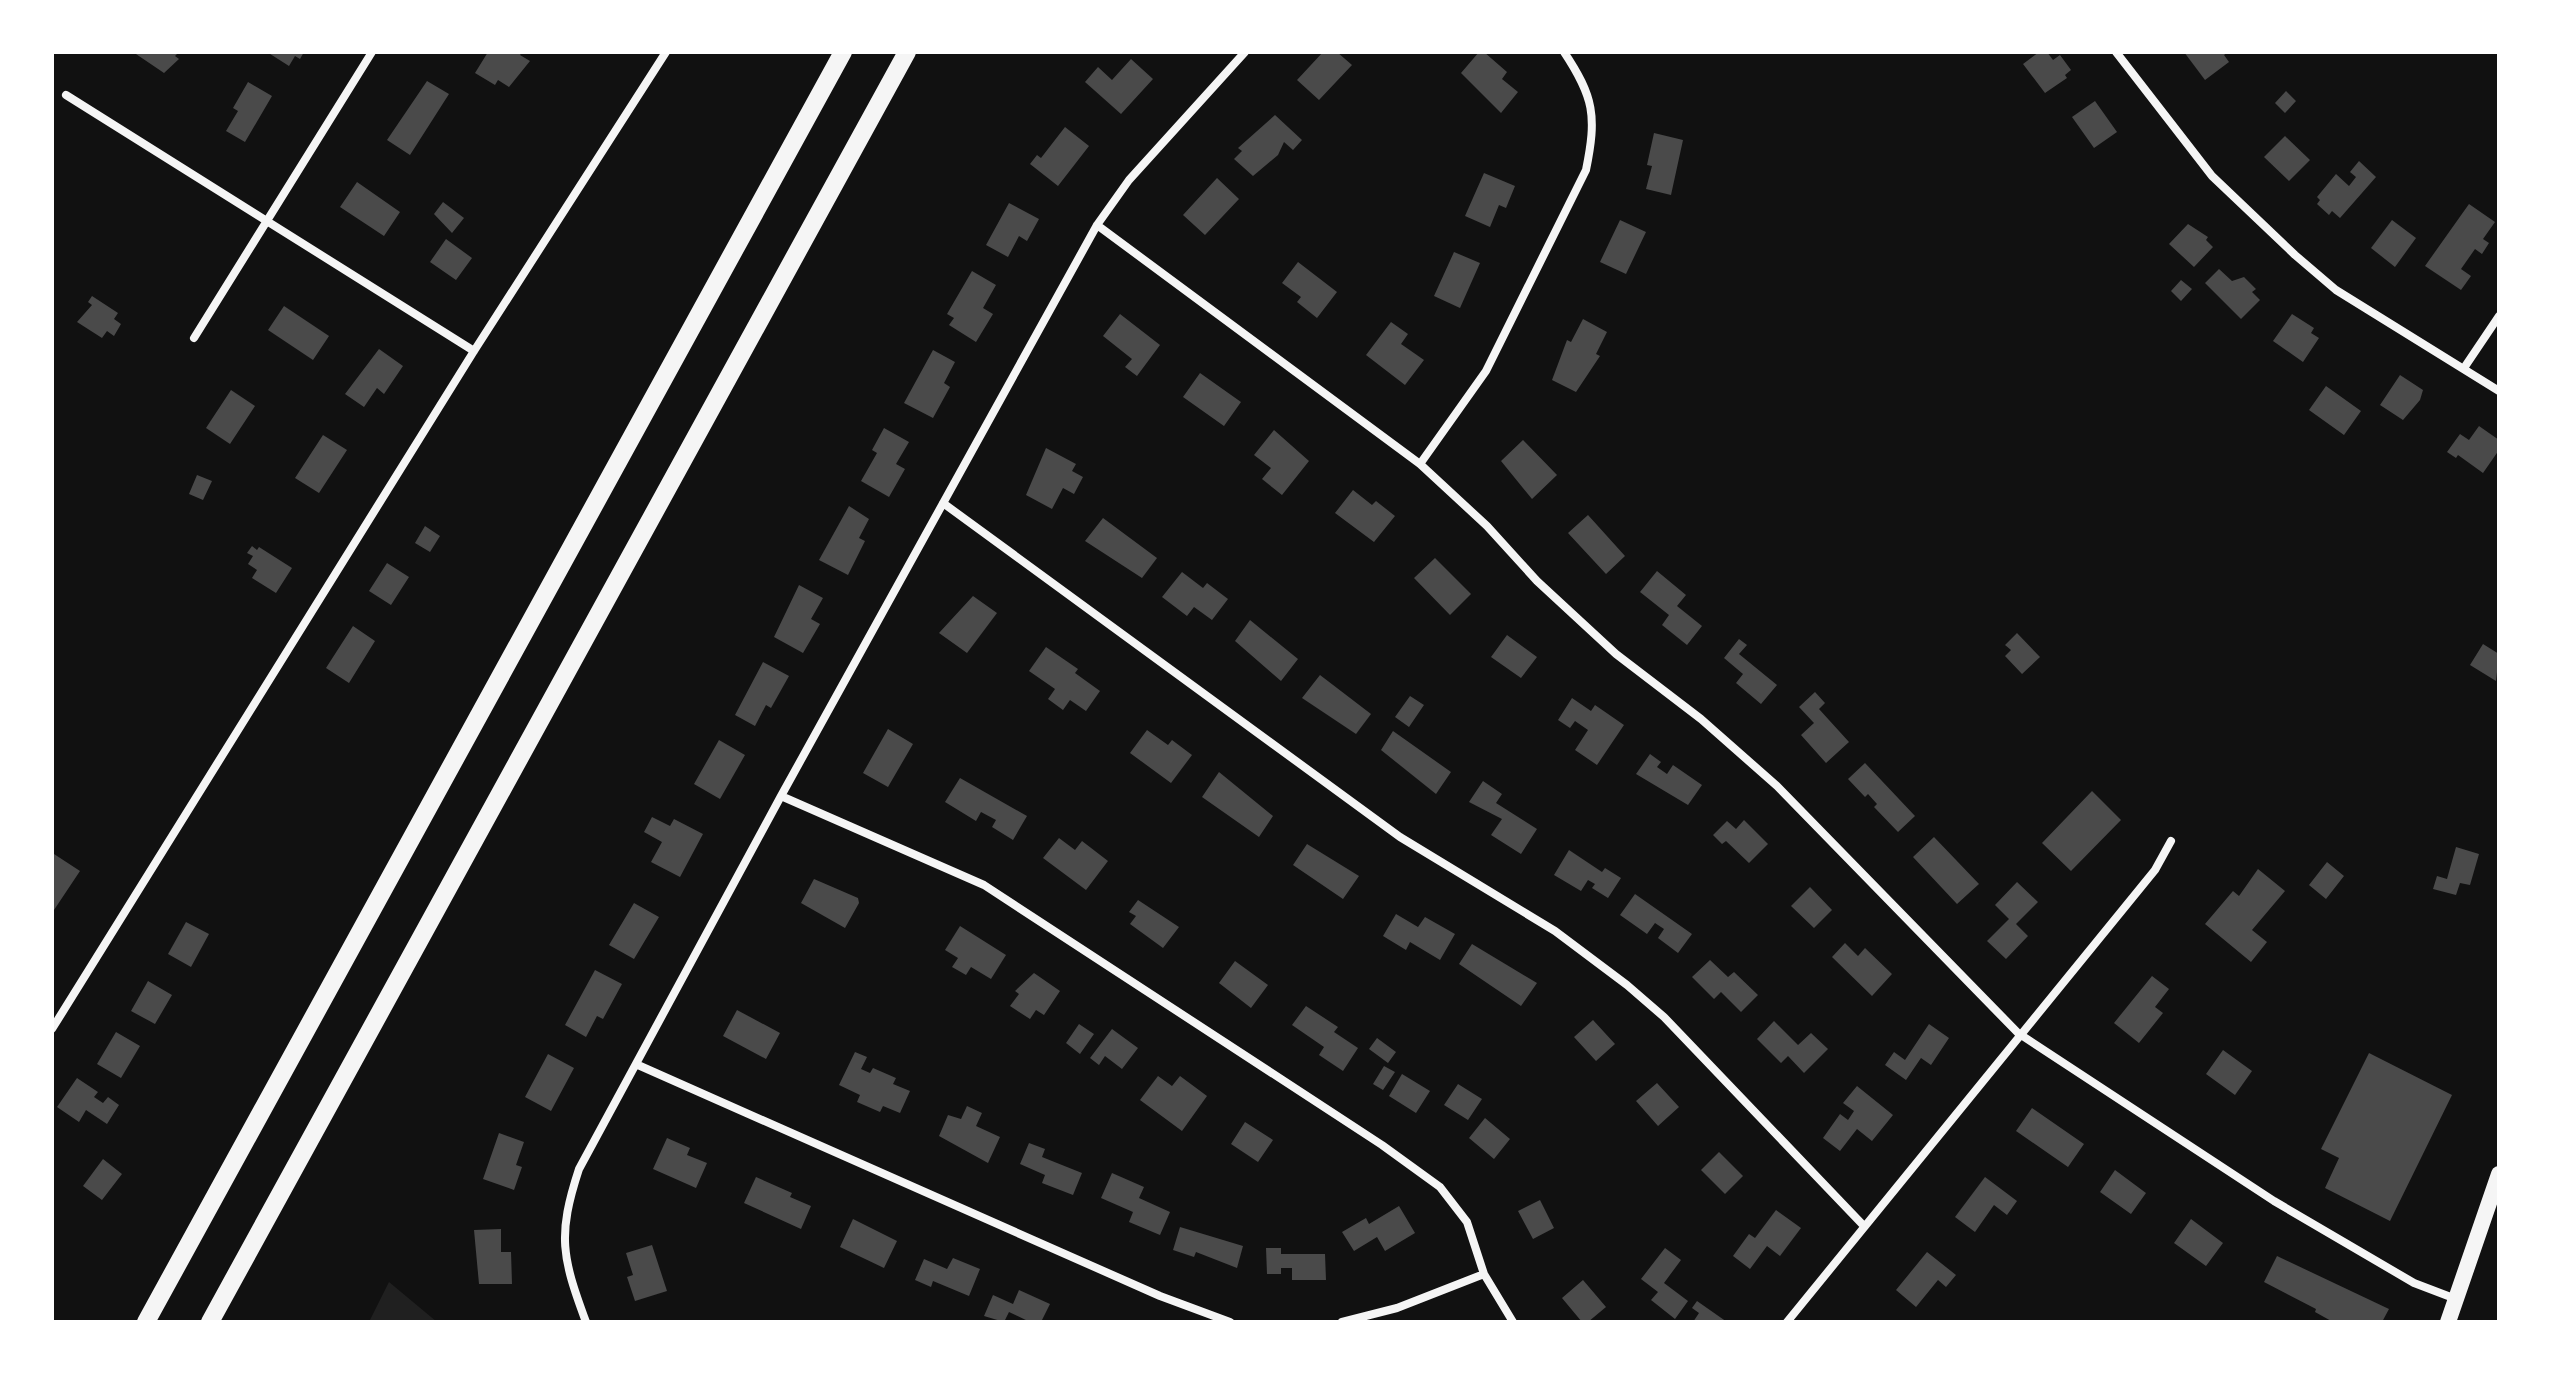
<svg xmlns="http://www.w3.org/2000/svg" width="2551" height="1374" viewBox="0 0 2551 1374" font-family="Arial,sans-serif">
<rect width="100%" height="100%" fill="#111"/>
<path fill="#202020" d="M389 1282 437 1322H369Z"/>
<path fill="#4a4a4a" d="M133 52H179L175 56 179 59 164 73Z
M267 52H304L300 59 295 56 289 66Z
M488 52H522L520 55 530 61 509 87 498 80 495 85 475 73Z
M1323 52H1337L1352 65 1319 100 1297 80Z
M1479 52H1484L1507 72 1502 79 1518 92 1501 113 1461 73Z
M2039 52H2047L2053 60 2060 55 2071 70 2065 75 2067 78 2045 93 2023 64Z
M2184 52H2228L2224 55 2229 62 2205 80Z
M1131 59 1153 79 1121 114 1085 82 1098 67 1112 80Z
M427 81 449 94 410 155 387 140Z
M248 82 272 96 245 142 226 131 238 111 233 108Z
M2286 91 2296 101 2285 113 2275 103Z
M2095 101 2117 132 2094 148 2072 117Z
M1275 115 1302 140 1293 150 1284 142 1278 155 1253 176 1234 159 1242 151 1238 148Z
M1065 127 1089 146 1058 186 1030 164 1037 155 1041 158Z
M1654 133 1683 140 1671 195 1646 189 1652 166 1647 165Z
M2285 136 2310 160 2289 181 2264 157Z
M2359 161 2376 177 2340 218 2332 211 2329 215 2317 204 2320 200 2317 197 2336 174 2349 186 2356 177 2350 172Z
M1484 173 1515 186 1506 208 1499 205 1490 227 1465 216Z
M1217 178 1239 199 1205 235 1183 215Z
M357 182 400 212 384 236 340 207Z
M443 202 464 218 452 233 434 214Z
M1009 203 1039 219 1027 241 1019 236 1008 257 986 245Z
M2469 204 2495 222 2483 239 2489 243 2482 254 2475 249 2461 269 2471 276 2461 290 2425 266Z
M1620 220 1646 232 1626 274 1600 262Z
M2392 220 2416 238 2395 267 2371 248Z
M2188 224 2208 237 2206 240 2213 247 2194 267 2169 244Z
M446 239 472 258 456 280 430 262Z
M1454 252 1480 263 1460 308 1434 296Z
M1298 262 1337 292 1317 318 1297 302 1301 297 1282 283Z
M2219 269 2232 281 2244 277 2256 289 2252 292 2260 300 2241 319 2205 283Z
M972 271 996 285 983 308 993 314 976 342 949 325 954 318 947 314Z
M2181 280 2192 289 2181 301 2171 291Z
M92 296 118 313 114 319 121 324 114 336 107 331 102 338 77 322 92 305 88 302Z
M284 306 329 336 313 360 268 330Z
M1120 314 1160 345 1137 376 1125 367 1132 359 1103 336Z
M2292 314 2314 328 2311 333 2319 338 2303 362 2273 341Z
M1583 319 1607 332 1596 354 1600 356 1576 392 1552 380 1567 340 1571 342Z
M1391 322 1408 334 1401 344 1424 360 1405 385 1366 355Z
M379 349 403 366 384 394 377 388 364 407 345 394Z
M933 350 955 362 944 383 950 387 933 418 904 403Z
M1200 373 1241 402 1224 426 1183 397Z
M2400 375 2423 390 2420 400 2403 420 2380 405Z
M2326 386 2361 411 2344 435 2309 410Z
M231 390 255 406 230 444 206 428Z
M2479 426 2499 440V450L2483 473 2458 455 2456 458 2447 452 2460 434 2469 440Z
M884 428 909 442 896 464 905 469 889 497 861 481 877 453 872 450Z
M1274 430 1309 461 1282 495 1262 479 1271 468 1254 455Z
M323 435 347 450 319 493 295 478Z
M1523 440 1557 475 1532 499 1501 461Z
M1046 448 1076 464 1072 471 1083 477 1074 494 1063 488 1052 509 1026 495Z
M197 475 212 481 203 500 189 494Z
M1353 490 1372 505 1376 501 1395 516 1374 542 1335 513Z
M849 506 869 519 859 538 865 541 848 575 819 560Z
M1588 515 1625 556 1606 574 1568 533Z
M1103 518 1157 558 1142 578 1085 541Z
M425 526 440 536 430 552 415 543Z
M252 546 257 550 259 547 292 568 276 593 252 578 257 570 248 564 253 556 247 553Z
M1435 558 1471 594 1450 615 1414 578Z
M387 563 409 577 391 605 369 591Z
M1657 571 1686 595 1677 606 1702 626 1687 645 1662 625 1669 615 1640 592Z
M1182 572 1203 588 1207 583 1228 599 1212 620 1194 607 1187 616 1162 597Z
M799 585 823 598 811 619 820 624 803 653 774 637Z
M973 596 997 613 967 653 939 633Z
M1250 620 1298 659 1281 681 1235 641Z
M353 626 375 641 349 683 326 668Z
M2017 633 2040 657 2022 674 2005 656 2011 650 2005 645Z
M1507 635 1537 657 1521 678 1491 657Z
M1739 639 1747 645 1739 654 1777 685 1761 704 1736 683 1743 674 1724 658Z
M2483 644 2499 654 2496 681 2470 665Z
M1046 647 1078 669 1075 673 1100 691 1086 711 1070 700 1063 710 1048 699 1055 689 1029 671Z
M763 662 789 676 771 708 766 705 755 726 735 715Z
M1320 675 1371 714 1356 734 1302 698Z
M1815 692 1825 703 1819 709 1849 742 1826 763 1801 735 1814 723 1799 707Z
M1410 696 1424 705 1409 727 1395 717Z
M1572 698 1591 711 1595 705 1624 725 1597 765 1575 750 1588 730 1575 721 1570 728 1558 720Z
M888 729 913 744 888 787 863 773Z
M1147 730 1168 745 1172 740 1192 755 1171 783 1130 753Z
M1393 731 1451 772 1436 794 1381 750Z
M719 740 745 755 720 799 694 784Z
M1650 754 1661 762 1657 767 1667 774 1673 765 1702 785 1688 805 1636 774Z
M1865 763 1915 816 1898 832 1874 807 1877 804 1868 794 1865 797 1848 779Z
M1219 772 1273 816 1259 837 1202 797Z
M960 778 1027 816 1013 840 992 827 996 820 981 812 976 821 945 802Z
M1483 781 1502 794 1496 803 1537 829 1521 854 1491 835 1502 819 1469 802Z
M2092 791 2121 820 2071 871 2042 843Z
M652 817 670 826 674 819 703 834 680 877 651 862 662 842 644 832Z
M1744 820 1768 844 1749 863 1726 841 1722 844 1713 835 1727 821 1736 829Z
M1934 837 1979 884 1957 904 1913 857Z
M1059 838 1075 850 1082 841 1108 861 1086 890 1043 858Z
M1307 844 1359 876 1343 899 1293 865Z
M2456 847 2479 854 2470 885 2460 883 2456 895 2433 889 2437 876 2447 879Z
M1569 850 1602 872 1605 868 1621 878 1608 898 1592 888 1595 884 1588 880 1581 891 1554 875Z
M54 854 80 871 54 910 52 908Z
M2327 862 2344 876 2326 899 2309 885Z
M2258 869 2285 891 2252 930 2267 942 2251 962 2205 924 2233 891 2239 896Z
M814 879 858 898 859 903 845 928 801 903Z
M2017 882 2038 902 2016 924 2028 936 2006 959 1987 941 2009 919 1995 905Z
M1810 887 1832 910 1814 928 1791 906Z
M1635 894 1692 934 1678 953 1658 938 1664 929 1655 923 1647 934 1620 915Z
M1138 900 1179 927 1163 948 1130 924 1136 916 1129 912Z
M634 903 659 917 634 959 609 945Z
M1396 914 1418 927 1425 917 1455 934 1440 960 1410 942 1406 950 1383 936Z
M186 922 209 934 191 967 168 954Z
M960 926 1006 955 991 979 971 967 966 975 952 967 958 958 945 950Z
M1845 943 1858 956 1865 948 1892 974 1872 996 1832 957Z
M1472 944 1537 983 1521 1006 1459 964Z
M1710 960 1728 977 1734 972 1758 995 1741 1012 1721 992 1714 999 1692 977Z
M1235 961 1268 985 1251 1008 1219 983Z
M595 970 622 984 603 1019 597 1016 586 1037 565 1025Z
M1034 973 1060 991 1044 1015 1036 1010 1030 1019 1010 1006 1019 994 1015 991Z
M2152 976 2169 989 2155 1007 2163 1013 2139 1043 2114 1023Z
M148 981 172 995 155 1024 131 1011Z
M1306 1006 1338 1027 1334 1032 1358 1048 1343 1071 1319 1055 1324 1047 1292 1025Z
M737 1010 780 1033 766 1059 723 1036Z
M1593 1020 1615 1044 1596 1061 1574 1037Z
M1774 1021 1798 1045 1811 1033 1828 1049 1804 1073 1788 1056 1781 1063 1757 1039Z
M1079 1024 1094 1034 1080 1054 1066 1043Z
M1929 1024 1949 1038 1931 1065 1921 1058 1906 1080 1885 1065 1894 1052 1905 1060Z
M1112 1029 1138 1048 1122 1069 1105 1056 1099 1065 1090 1058Z
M116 1032 140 1046 121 1078 97 1064Z
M1377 1038 1396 1052 1388 1063 1369 1049Z
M2223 1050 2252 1071 2235 1095 2206 1074Z
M855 1052 867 1057 861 1069 870 1073 873 1068 896 1078 893 1084 910 1091 900 1113 883 1106 880 1112 857 1102 860 1095 839 1085Z
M2369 1053 2452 1095 2390 1221 2325 1188 2339 1158 2321 1149Z
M548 1054 574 1068 551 1111 525 1097Z
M1384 1066 1395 1072 1383 1090 1373 1084Z
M1402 1074 1430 1091 1416 1113 1389 1096Z
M1158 1076 1172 1086 1180 1076 1207 1096 1182 1131 1140 1100Z
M77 1078 98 1092 94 1097 103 1103 108 1097 119 1105 107 1124 86 1110 79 1122 57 1107Z
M1657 1083 1679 1107 1658 1126 1636 1101Z
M1458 1084 1482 1099 1468 1120 1444 1105Z
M1857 1086 1893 1115 1872 1141 1857 1129 1840 1151 1823 1138 1840 1114 1848 1120 1854 1111 1843 1103Z
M967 1106 982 1113 976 1126 1000 1137 988 1163 939 1136 948 1115 961 1119Z
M2032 1108 2084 1144 2068 1167 2016 1131Z
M1485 1118 1510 1139 1494 1159 1469 1138Z
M1245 1122 1273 1140 1258 1162 1231 1144Z
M499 1133 524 1142 516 1165 522 1167 514 1190 483 1179Z
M667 1138 690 1148 687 1155 707 1163 696 1188 653 1169Z
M1029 1143 1045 1149 1042 1157 1082 1173 1073 1195 1042 1183 1045 1175 1020 1164Z
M1719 1152 1743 1176 1725 1194 1701 1170Z
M103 1159 122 1174 102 1200 83 1186Z
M2115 1170 2146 1193 2131 1214 2100 1192Z
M1112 1173 1144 1187 1139 1198 1170 1212 1160 1235 1129 1222 1133 1212 1101 1198Z
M756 1177 792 1193 790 1197 811 1206 801 1229 744 1203Z
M1985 1177 2017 1201 2007 1215 1994 1205 1975 1232 1955 1217Z
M1540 1200 1554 1228 1533 1239 1518 1211Z
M1399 1206 1415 1233 1385 1251 1377 1237 1354 1251 1342 1232 1366 1218 1369 1224Z
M1776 1210 1801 1228 1780 1256 1767 1246 1750 1269 1733 1256 1749 1234 1755 1238Z
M853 1219 897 1241 884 1268 840 1247Z
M2191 1219 2223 1243 2206 1266 2174 1243Z
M1180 1227 1243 1246 1237 1268 1196 1252 1194 1257 1173 1250Z
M501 1229V1252H511L512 1284H479L474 1230Z
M652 1245 667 1291 635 1301 627 1277 633 1275 626 1253Z
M1266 1248H1281V1254H1325L1326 1280H1292V1268H1281V1274H1267Z
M1665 1248 1681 1260 1664 1283 1688 1301 1675 1319 1651 1300 1658 1292 1641 1279Z
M1927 1252 1956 1275 1946 1287 1938 1280 1916 1307 1896 1290Z
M2277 1256 2389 1309 2382 1322H2333L2315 1312 2316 1309 2264 1282Z
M953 1258 980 1269 969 1296 933 1281 931 1287 915 1280 924 1259 947 1269Z
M1583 1280 1606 1307 1588 1322H1582L1562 1298Z
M1019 1290 1050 1304 1041 1322H1030L1009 1312 1004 1322 984 1316 993 1295 1013 1304Z
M1697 1301 1727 1322H1693L1699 1313 1692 1308Z"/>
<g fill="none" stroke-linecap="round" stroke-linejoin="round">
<path stroke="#f5f5f5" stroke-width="8" d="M2116 52 2212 176 2295 255 2336 290 2499 391
M66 95 474 351
M1097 225 1420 464 1487 526 1537 581 1616 654 1701 719 1777 786 2018 1033 2274 1201 2414 1283 2456 1299
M194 338 372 52
M2464 368 2499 316
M1420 464 1486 371 1586 170C1597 116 1594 97 1564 52
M943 503 1400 837 1555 931 1627 985 1664 1017 1863 1225
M781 796 984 885 1382 1145 1440 1187 1467 1222 1484 1274
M52 1029 474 351 666 52
M638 1065 1160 1296 1230 1322
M586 1322C562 1257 557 1236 579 1169L781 796 1097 225 1129 180 1245 52
M1342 1322 1397 1308 1484 1274 1513 1322
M1787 1322 2155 870 2171 841"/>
<path stroke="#f5f5f5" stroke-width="16" d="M2448 1322 2499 1174"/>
<path stroke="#f5f5f5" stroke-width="18" d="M146 1322 843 52
M210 1322 907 52"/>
</g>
<rect width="2551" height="1374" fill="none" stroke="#ffffff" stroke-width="108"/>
</svg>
